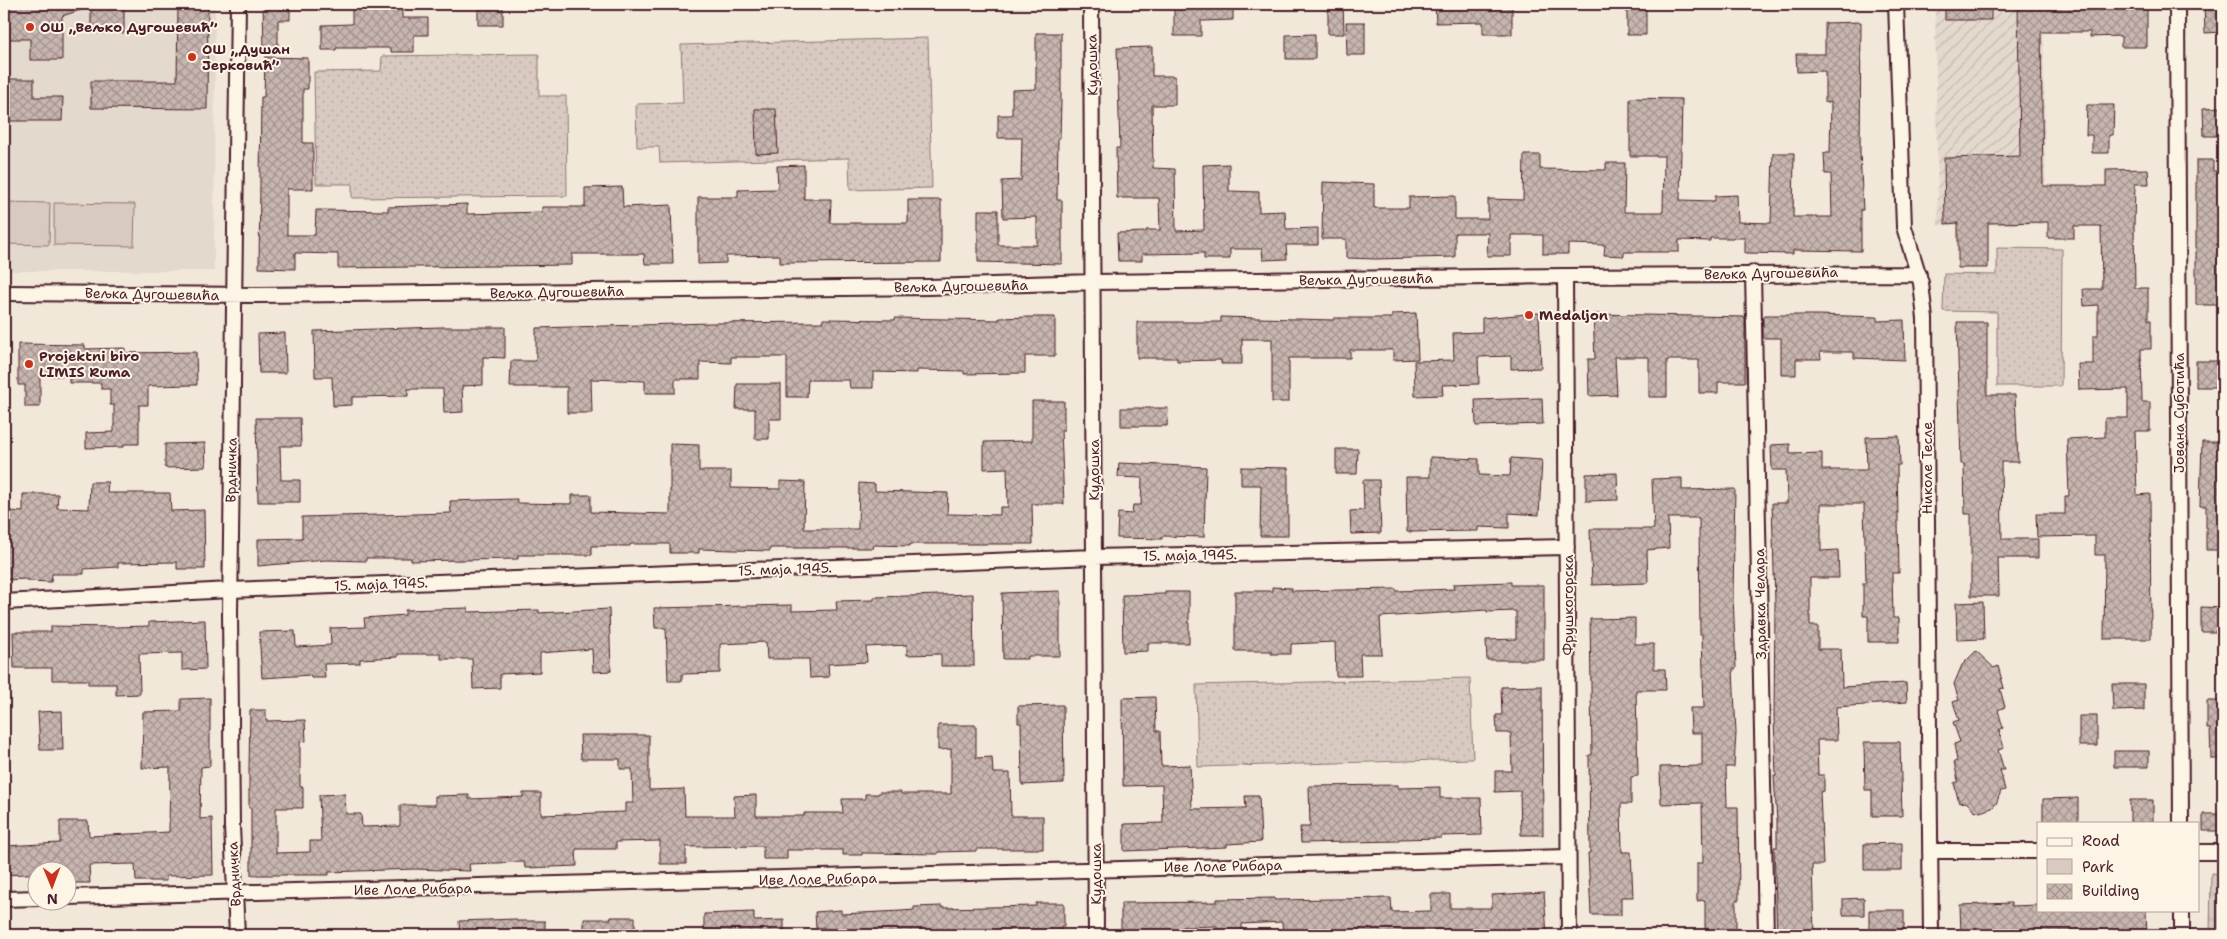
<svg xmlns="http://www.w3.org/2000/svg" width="2227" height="939" viewBox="0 0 2227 939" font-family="'Shantell Sans',sans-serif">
<defs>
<pattern id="industrial-furrows" width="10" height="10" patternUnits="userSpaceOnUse" patternTransform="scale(1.25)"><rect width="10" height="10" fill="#e4d9cd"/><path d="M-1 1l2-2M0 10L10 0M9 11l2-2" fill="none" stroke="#c5bab0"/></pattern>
<pattern id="grass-tufts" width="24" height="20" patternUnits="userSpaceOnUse" patternTransform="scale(1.25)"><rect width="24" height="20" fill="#d8cac0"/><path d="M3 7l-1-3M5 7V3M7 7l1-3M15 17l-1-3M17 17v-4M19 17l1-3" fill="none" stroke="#bbada5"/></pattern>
<pattern id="garden-dots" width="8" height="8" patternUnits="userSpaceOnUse" patternTransform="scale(1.25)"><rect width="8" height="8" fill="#d8cac0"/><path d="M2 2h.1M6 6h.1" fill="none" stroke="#bbada5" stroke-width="1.8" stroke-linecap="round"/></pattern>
<pattern id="building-cross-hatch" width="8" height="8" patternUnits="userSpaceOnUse" patternTransform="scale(1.25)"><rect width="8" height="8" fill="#c7b6af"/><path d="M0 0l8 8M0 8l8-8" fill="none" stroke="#a4938f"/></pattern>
</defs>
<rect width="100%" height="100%" fill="#f1e8da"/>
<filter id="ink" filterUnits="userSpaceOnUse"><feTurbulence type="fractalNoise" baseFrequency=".02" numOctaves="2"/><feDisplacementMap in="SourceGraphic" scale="10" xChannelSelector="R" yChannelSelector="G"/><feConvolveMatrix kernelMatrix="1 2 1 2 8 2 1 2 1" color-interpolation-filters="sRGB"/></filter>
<g filter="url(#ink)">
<path fill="#e4d9cd" d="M4 4H215L214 271H4Z"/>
<path fill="url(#industrial-furrows)" d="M1935 4H2043L2046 224 1938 225Z"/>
<path fill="url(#grass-tufts)" stroke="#917476" d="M2211 873 2223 874V935H2210Z"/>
<path fill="#d8cac0" stroke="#917476" d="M4 202 50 203 49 245 4 244Z
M54 203 135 204 134 246 54 245Z"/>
<path fill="url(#garden-dots)" stroke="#917476" d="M928 38 932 188 850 190 849 158 660 163 659 147H637L636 104 683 103 681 45Z
M539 54V96H566L567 196 352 198V184H316L314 72 381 71 382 56Z
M1997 248 2062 249 2061 386H1997V312L1943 311 1944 274 1997 275Z
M1470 678 1473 759 1198 767 1196 685Z"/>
<path fill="url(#building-cross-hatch)" stroke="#4a1f2b" d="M4 4H90V7L62 16V60H30V39H4Z
M91 4H124V33H91Z
M178 4H208L207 109 91 108V81H177Z
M263 4H290V20H278V50H264Z
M352 4H402V18H428V35H414V52H391V48H336V50H322V25L352 24Z
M478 4H503V25H478Z
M1174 4H1233V20L1201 21V36H1174Z
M1328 4H1343L1344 34H1328Z
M1435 4H1459V6L1512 4V34H1483V22L1436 23Z
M1627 4H1646V35H1627Z
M1945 4H1991V20H1945Z
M2018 4H2147V47H2121V36L2090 37V32H2041L2043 186H2106V170L2148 169 2149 184H2135L2134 226 2135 288H2148V320H2151V349H2141L2142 402H2150V431H2135L2137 495 2150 494 2151 639H2104L2105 555H2095V536L2037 537 2036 514H2065V496H2069L2067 439 2105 437V418H2128V389L2079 390 2078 364H2093V336H2098V305L2084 306 2083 289H2102L2101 226H2074V238H2048V222L1988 223V268H1958V223L1945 224 1944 158 2020 156Z
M2204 4H2223V32L2205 33Z
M1346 22H1365V55H1347Z
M1861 22 1860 152 1863 210H1861V251L1793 250V254L1745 253V238H1710V241L1679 240V252H1624V256L1604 255 1605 245 1568 244V254H1543V235H1511V256H1487L1488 233H1455V257L1376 259 1346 258V239H1322L1323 182 1374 184V208H1409V197L1455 196V219H1488V199L1523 200 1524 155H1540V169L1606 170V163H1625L1624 212H1663L1664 156H1630V98L1682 99 1680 200 1715 201V196L1737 195 1738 222 1771 223 1773 153H1794L1793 217H1832L1831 174H1825L1824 153H1830L1831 102 1825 103V71L1797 72 1796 54H1825V23Z
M1036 33H1061V102L1060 138H1058L1057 200H1062V264L978 262V210H998V245H1037V217L1003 218 1002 181 1021 180 1022 138H998V115H1012V90L1036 89Z
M1315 34V59H1286V35Z
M1152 47V76H1175V105H1152L1153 168 1175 169 1176 231 1204 230 1203 165 1229 164V191L1259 192V212L1285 211 1286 229 1318 228V245H1286L1287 259 1263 260 1262 249H1230V259H1204V253L1142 254V261H1118L1117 233 1146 232V230H1160L1159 198H1117L1116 148H1120L1117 48Z
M265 57 308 58V89H303V143H313V189H287V235H315L316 210 388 211V207L467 204V214L542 212V207H585V188L622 187 623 207 671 205 673 264H645L644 254H572V265L338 268V254L295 253V269L259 268 261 97H264Z
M4 79H34V97H63L62 121H4Z
M2087 105H2114L2113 135H2109V153H2092V135H2086Z
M2223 107V136H2204L2203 108Z
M755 109H776L778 153 756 154Z
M2196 160H2213V171H2223V305H2196Z
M804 165V199H831L830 223H908V200H941V262L780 263V255L726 256V263L698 264V197H738V190L778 189 777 166Z
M1416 313 1418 359 1393 360V350H1350V358H1289V402H1272V339H1242V364H1221V360L1177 361V358H1137V322H1221V317L1334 320V318H1392V314Z
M1539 313 1541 368 1511 369V356L1478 357 1479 384 1442 385 1443 395 1415 396 1414 361 1454 360 1453 333 1482 332V318Z
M1593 314 1745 317V382H1718V393H1699V360H1667V397H1649V357H1615L1617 395 1589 396 1588 359H1595Z
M1765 315H1819L1877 317V321L1904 320 1905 360 1854 358V352H1820L1821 359H1796V375H1781V338H1763V317Z
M1029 317H1055V356H1025V373L964 374V371L917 370V373L873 372V388H850L849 380H808L807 397H787V357H731V363L700 362V379H675V393H645V381L591 379 592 413H567V387H510L511 361H536V328L710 323 823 322V319L895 320V318L999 320V318Z
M1957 322H1987V395H2015L2018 462H2001L2002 539H2038V558H1998L1999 596H1971V514H1965L1964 464H1961Z
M441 327H505V358L483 357V385L462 386 463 412 444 413 443 389H408V396L352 397V405L333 406 332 377H315L314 331Z
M285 333 286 373H259L258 334Z
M18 344 85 345V349L125 348V353L196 352 197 385 148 386V405H139V444H124V447L86 448V433L114 432V405H110V389H101V383H69V376H40V407H25V385H18Z
M2196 361H2223V387H2196Z
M737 384H781V419H769V439H755V409H736Z
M1542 398 1543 424 1476 426 1475 400Z
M1032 401H1064V430H1061L1064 504H1032L1033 544H910V546L874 545 873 548H770V551L699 549V553H670V544H630V546H592V555H518V559L411 561V558H366V561L326 560 258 566V539L302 538V517L451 513 450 501 517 499V503L572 504V495H591V512L670 514V444L699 445V471H731V488L780 489V481L805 482 804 529H858L859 483 875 484V491L948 493 947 514 1000 515V507H1008L1007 468 984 469V442L1032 441Z
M1121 408H1168L1167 426H1121Z
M256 418H300L301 446H280L281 480H300V502H258Z
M1899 436 1900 465H1897L1899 573H1892L1893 618H1899V642H1868V616H1863V583H1866L1864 504H1821V551L1838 550 1839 578H1810V626H1818V649H1841L1842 687 1906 683 1907 702 1836 707 1837 740H1817L1818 775H1824V791L1820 792 1823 865H1812L1814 935H1777L1774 847H1777V821L1774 776H1776L1774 716 1775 603 1772 503H1787L1786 470H1772L1771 445 1790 444V454L1822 453V470H1867L1866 437Z
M2202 442H2223V550H2206V506H2200Z
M205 443 206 467 165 468V444Z
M1336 449H1358L1357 474H1336Z
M1430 457 1479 459V475L1510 476 1511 458 1542 460 1539 515 1509 513V528L1478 527V531L1407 532 1406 477H1430Z
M1119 463 1206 467 1204 537 1162 536V539L1117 538 1118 513 1132 514 1133 505H1141L1142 478 1118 477Z
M1241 467 1288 468V536H1260L1261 485H1241Z
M1617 473 1618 500 1586 501V474Z
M1682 478V490L1735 489 1733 595 1736 669H1733L1736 733 1734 767H1726L1727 807H1738L1739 900H1736V933L1705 934V900L1697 901V863H1703L1702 803 1661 804 1660 767 1702 766V733H1691L1690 708H1704L1702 634H1700L1699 518H1668L1669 548 1647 550 1648 583 1592 585 1590 529H1654L1652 479Z
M1363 480H1379L1381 533 1351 534 1350 511 1364 510Z
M90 482H108L107 493H170L171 511 204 510 205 569H177V562L118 563V567L84 569V574H52L51 582 27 581V579L4 580V547H7L6 535H9L10 511 23 512V494H58L57 508 89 509Z
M1511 582V585H1544V660H1487L1486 640 1516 639V611L1487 612V610L1380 617 1382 654H1360L1361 676H1336L1335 642 1291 644V654H1271V651H1235V591H1272V587L1292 588V591L1396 589V591L1454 589 1453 584Z
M1060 591V656H1028V659H1003L1002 593Z
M1165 592H1189V643H1148V651L1123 652 1122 595 1165 594Z
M973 594 974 666H941V654L907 655V645L866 647 867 662 828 664 829 677 810 678 809 659H767L766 642 720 644V673L682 674V681H668L666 628H655L654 608 792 605V611L837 610 836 601 874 600V597Z
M1983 602 1984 639 1957 640 1956 603Z
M2201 607 2223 608V632H2201Z
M468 608V612L539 610V613L609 609 611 671 593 672 592 649 540 653V672L500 674V688L473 689 472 659H441V654H398V657L360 659V663L324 664 325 678H311V675L262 678 259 632 295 631 296 647 331 645 330 628 365 627 364 618 405 615V610Z
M1635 618V644H1654V669H1665L1666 690H1636L1638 776 1631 777V804H1621L1622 852H1631L1633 897H1621V915H1591L1588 853H1590L1589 755H1592L1590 619Z
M205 620 206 669 182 670V653L139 654 140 694 116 695V684H88V680H52V668H14L13 632H51V626L116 627 149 626V622Z
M1976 651 1994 668 1998 666 2004 688 2000 689 2005 707 1998 710 2003 728 1999 730 2004 748 1998 750 2004 770H2000L2005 790 2001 791 1996 804 1992 808 1980 812 1974 810 1966 802 1959 803 1954 783 1958 781 1954 762 1957 761 1954 744 1960 742 1953 722 1959 720 1953 702 1959 700 1954 684 1962 665Z
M2112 684H2144V710L2113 711Z
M1542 686 1543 835H1521L1520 791 1495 792V771H1512L1511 733H1497L1496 715H1502L1501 687Z
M1155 697 1156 731H1160L1161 766 1190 765 1192 809 1246 808 1245 796H1259L1261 842 1227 844V847L1124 851V824L1163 823 1162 785 1123 786 1122 698Z
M210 698V766L201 767 200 819 212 818 213 875 166 876V881H136L135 864 89 865 90 883H68V872L4 875V846L60 843V821H88L89 836 169 832 170 767 142 768 143 712 181 711V699Z
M2207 701H2223V759H2211L2210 729H2207Z
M1063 705 1064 783 1022 785 1021 723H1018V706Z
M250 710H266V721L305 720 306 741 300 742V787H303V808H276V853L310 852V841H321L319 795 345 794 346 814H361L362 827 400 826V805H435V796L469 795V799L523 797V793H541V815L625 812V803H633L632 769H620V759H581L580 735H649V790L684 789 685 816H735L734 796 756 795V816H804V813H843L842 799H865V794H879V792H901V794H951V749L938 750V725H976V758L992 757 993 773H1010L1011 816H1043V849H976V851L938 852V854L862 853V855H843V850H787V859H763V846L686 847V864H660V841L616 842V849H576L577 866 525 868 524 862 469 864 470 871 415 869 329 872V875H251V808H249V768Z
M62 711 63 750H40L38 712Z
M2079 716H2097V746H2079Z
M1864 742H1900L1902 816H1872V790H1865Z
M2114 751H2149V767H2114Z
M1398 785V788L1440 787V798H1481L1482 835 1441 836V838L1399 839V841L1301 843 1300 827H1310L1309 786Z
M2078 798V823H2043V799Z
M2130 800H2153V823H2130Z
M2203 814H2223V831H2203Z
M1902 843V870H1864V844Z
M1544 892 1547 935H1451V930L1421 931V935H1283L1282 922 1242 924V935H1217V926L1183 927V935H1121V903L1217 902V899L1274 898V900L1391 898 1392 912 1431 911V894H1450V908H1492V895Z
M1864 898V915H1843V899Z
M1036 903H1064V926H1061V935H824V927L816 928 815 912 841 910V914L901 911 914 910V907L942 906V908L1036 906Z
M2011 903V906L2038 905V910H2146L2147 935H2080V931L2044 932V935H1961L1960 905Z
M1869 910H1904V933H1869Z
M754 912V921L784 920V935H704V914Z
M611 917H635V935H584V919H611Z
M516 919V921H545V935H460L459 921Z"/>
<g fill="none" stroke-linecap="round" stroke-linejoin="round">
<g stroke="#4a1f2b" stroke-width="18">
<path id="street" d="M1091 4 1096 935
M1896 4 1904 227 1921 283 1925 319 1931 935
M2177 4 2181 823
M1753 273 1766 935
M1565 276 1569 935
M4 293 258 295 929 287 1094 282 1565 276 1919 274
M4 602 230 590 1094 557 1567 547
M1930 851H2038
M2198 852H2223
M68 897 1568 857
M4 899 38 898
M2182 910V935
M237 935 232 827 230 612 238 4"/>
</g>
<use href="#street" stroke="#fcf5e5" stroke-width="14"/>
</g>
</g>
<g fill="#c8321e" stroke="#fcf5e5" stroke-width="2">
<circle cx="30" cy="27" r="5"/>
<circle cx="192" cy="57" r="5"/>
<circle cx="1529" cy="315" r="5"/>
<circle cx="29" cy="364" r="5"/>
</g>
<g text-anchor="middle" stroke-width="4" stroke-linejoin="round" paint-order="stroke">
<g font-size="14" font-weight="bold" fill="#4a1f2b" stroke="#fcf5e5" text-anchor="start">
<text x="40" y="32">ОШ „Вељко Дугошевић”</text>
<text x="202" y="54">ОШ „Душан<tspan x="202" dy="16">Јерковић”</tspan></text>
<text x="1539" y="320">Medaljon</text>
<text x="39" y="361">Projektni biro<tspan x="39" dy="16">LIMIS Ruma</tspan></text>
</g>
<g font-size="14" fill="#4a1f2b" stroke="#fcf5e5">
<text transform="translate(1092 65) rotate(-91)" y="5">Кудошка</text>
<text transform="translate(1771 273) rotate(-1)" y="5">Вељка Дугошевића</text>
<text transform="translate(1366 279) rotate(-1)" y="5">Вељка Дугошевића</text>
<text transform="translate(961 286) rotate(-1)" y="5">Вељка Дугошевића</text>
<text transform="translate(557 292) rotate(-1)" y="5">Вељка Дугошевића</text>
<text transform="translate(152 294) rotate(1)" y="5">Вељка Дугошевића</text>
<text transform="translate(2179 413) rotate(-90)" y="5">Јована Суботића</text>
<text transform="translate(1927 468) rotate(-90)" y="5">Николе Тесле</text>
<text transform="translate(231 470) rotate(-89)" y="5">Врдничка</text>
<text transform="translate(1094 470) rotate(-90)" y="5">Кудошка</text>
<text transform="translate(1190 555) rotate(-1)" y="5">15. маја 1945.</text>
<text transform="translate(785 569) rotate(-2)" y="5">15. маја 1945.</text>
<text transform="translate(381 584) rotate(-2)" y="5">15. маја 1945.</text>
<text transform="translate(1760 604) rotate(-91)" y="5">Здравка Челара</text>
<text transform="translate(1568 605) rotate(-90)" y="5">Фрушкогорска</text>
<text transform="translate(1223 866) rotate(-1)" y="5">Иве Лоле Рибара</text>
<text transform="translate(234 874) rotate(-93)" y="5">Врдничка</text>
<text transform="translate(1096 874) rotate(-90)" y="5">Кудошка</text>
<text transform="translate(818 879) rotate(-1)" y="5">Иве Лоле Рибара</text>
<text transform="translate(413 889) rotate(-1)" y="5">Иве Лоле Рибара</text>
</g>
</g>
<rect width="2227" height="939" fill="none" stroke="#fcf5e5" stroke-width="20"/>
<rect x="10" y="10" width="2207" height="919" fill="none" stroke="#4a1f2b" stroke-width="2" filter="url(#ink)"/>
<rect x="2037" y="822" width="162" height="90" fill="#fcf5e5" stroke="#b59f9b"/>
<rect x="2047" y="838" width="25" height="8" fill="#fcf5e5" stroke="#b59f9b"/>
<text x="2082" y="846" font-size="15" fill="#4a1f2b">Road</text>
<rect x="2047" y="859" width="25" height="15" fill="#d8cac0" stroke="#b59f9b"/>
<text x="2082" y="872" font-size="15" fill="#4a1f2b">Park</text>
<rect x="2047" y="884" width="25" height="15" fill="url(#building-cross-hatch)" stroke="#b59f9b"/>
<text x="2082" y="896" font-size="15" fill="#4a1f2b">Building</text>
<g transform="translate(52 886) rotate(179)"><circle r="24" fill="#fcf5e5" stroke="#b59f9b"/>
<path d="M0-4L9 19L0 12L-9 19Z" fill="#c8321e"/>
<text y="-8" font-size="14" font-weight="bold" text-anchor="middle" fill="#4a1f2b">N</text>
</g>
</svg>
